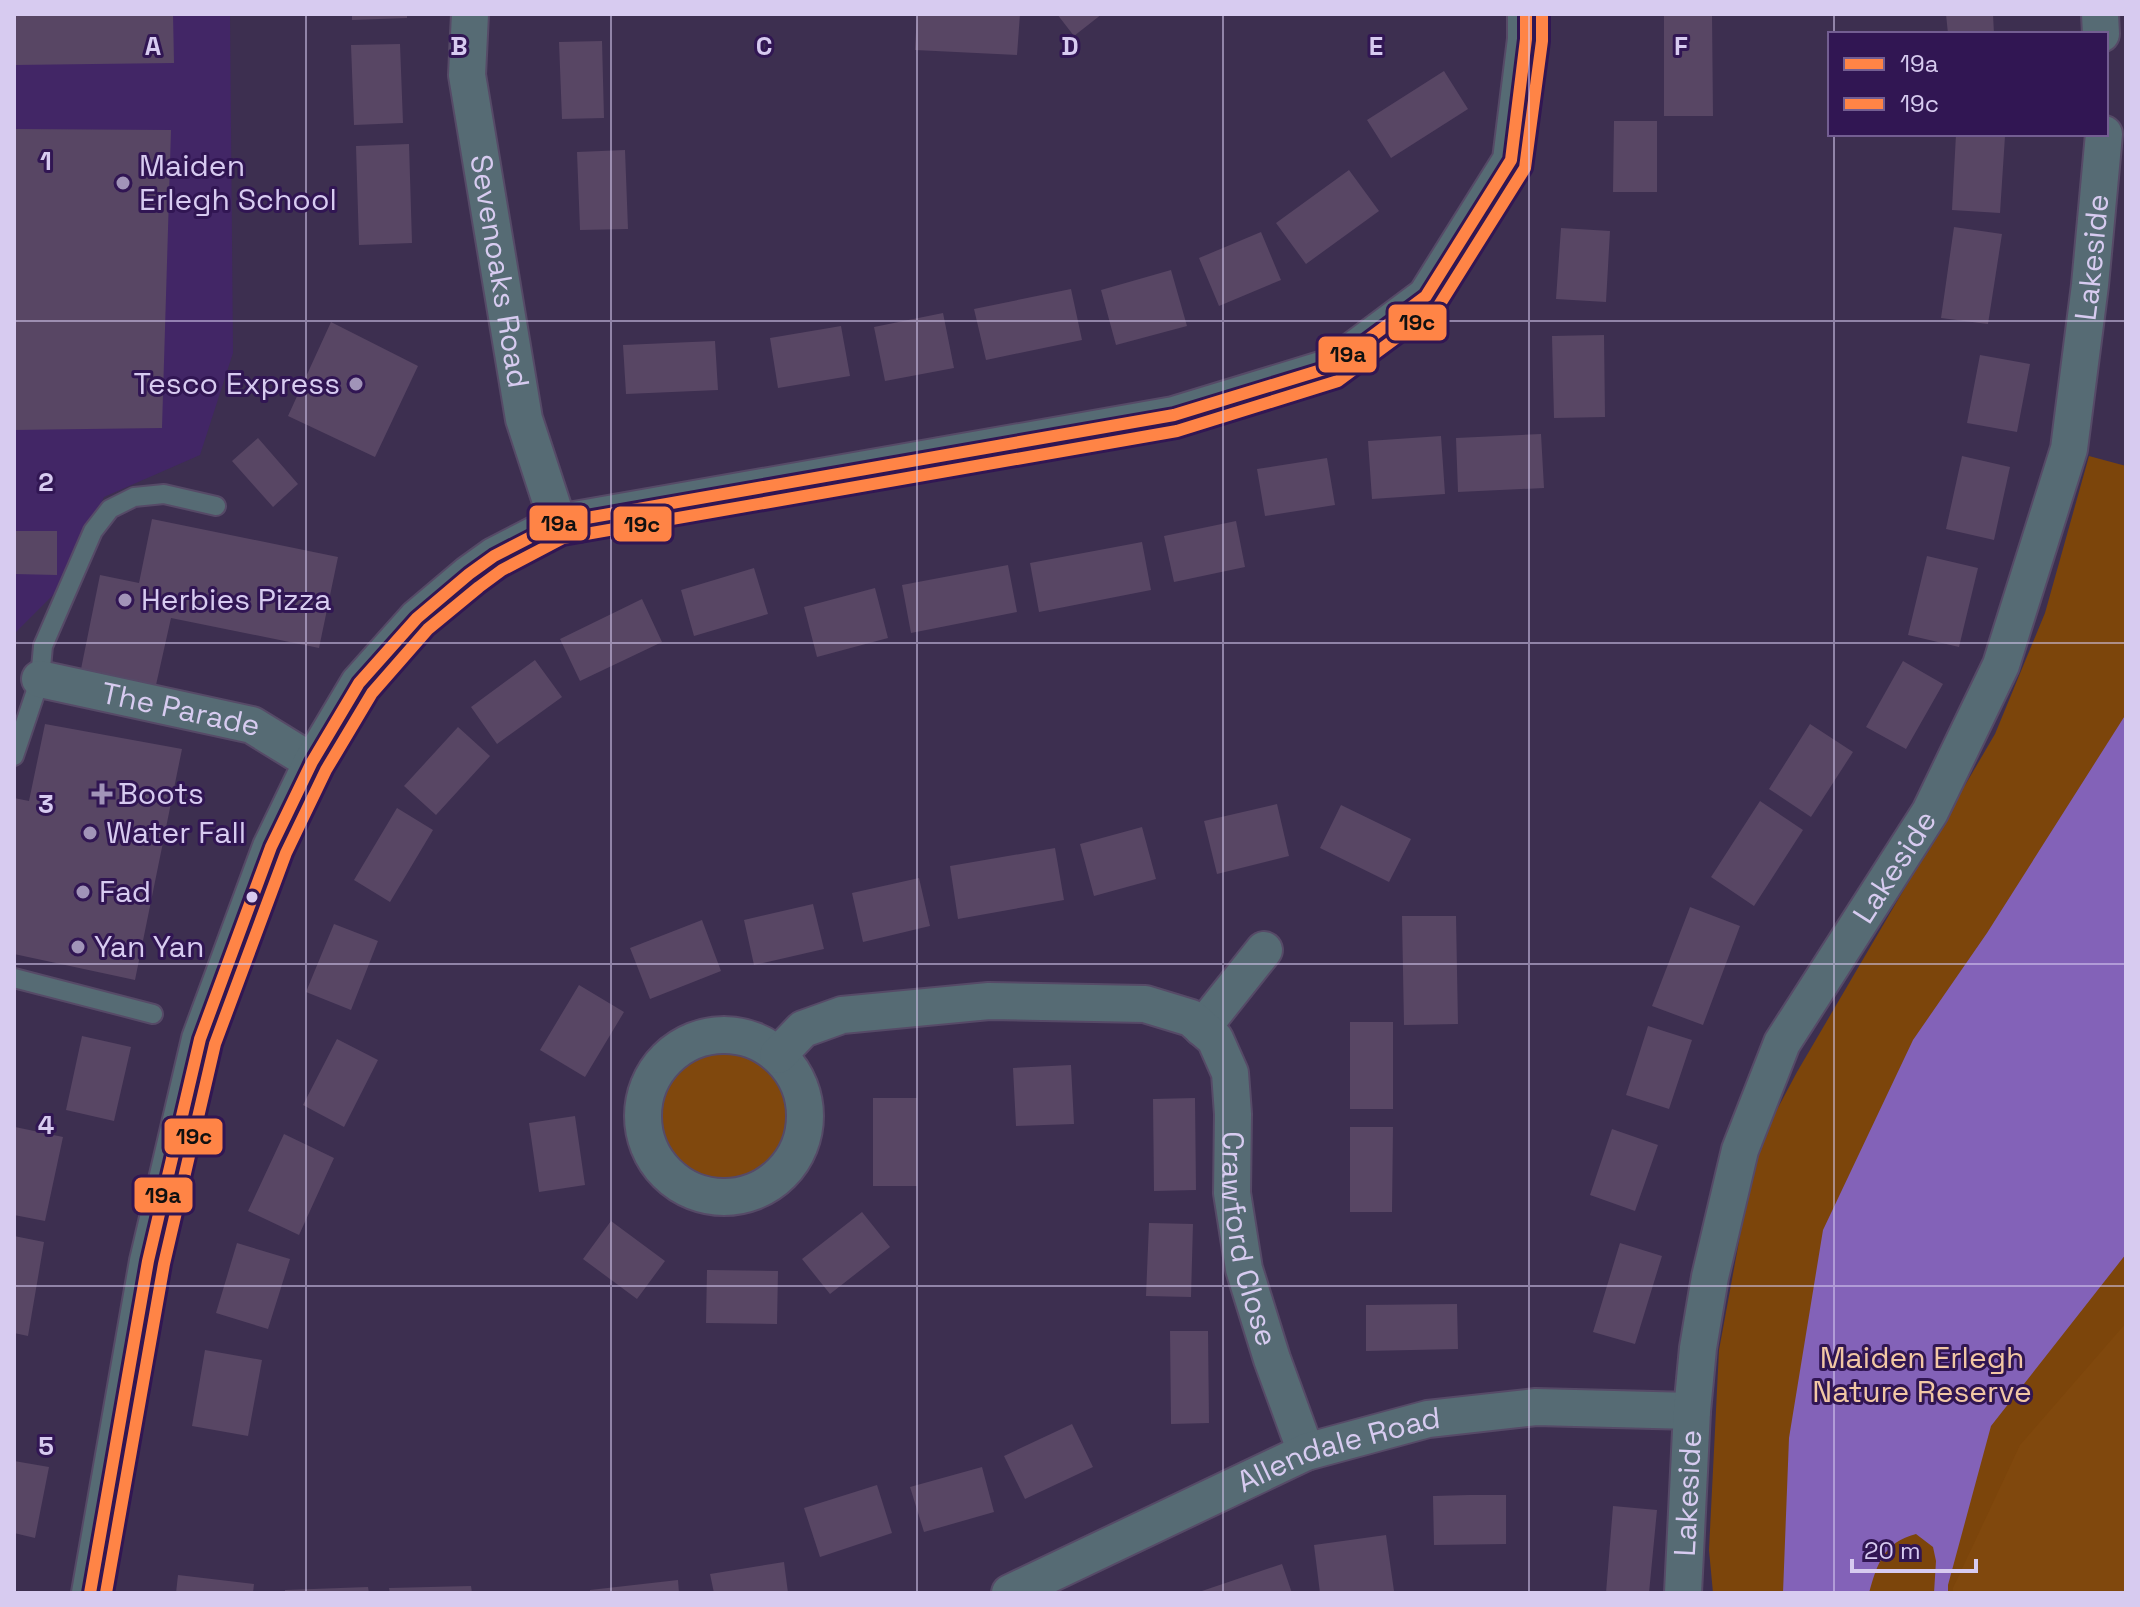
<svg xmlns="http://www.w3.org/2000/svg" width="2140" height="1607" viewBox="0 0 2140 1607" font-family="'Space Grotesk',sans-serif">
<rect width="100%" height="100%" fill="#3d2f50"/>
<path fill="#422666" d="M14 14H230L233 353 200 455 104 497 57 591 14 634Z"/>
<path fill="#7c450b" d="M2089 456 2126 466V1593H1713L1709 1550 1719 1350 1742 1225 1763 1136 1797 1072 1995 734 2045 613Z"/>
<path fill="#80480d" d="M655 1114a70 70 0 1 1 140 0a70 70 0 1 1-140 0Z
M2126 1323V1593H1953V1588L2020 1445Z"/>
<path fill="#8362b8" d="M2126 714V1254L1991 1426 1948 1585V1593H1934L1936 1561 1933 1547 1916 1534C1884 1542 1877 1564 1869 1593H1783L1789 1438 1823 1230 1913 1040 1987 933Z"/>
<path fill="#584664" d="M14 14H173L174 63 14 65Z
M352 14H407V18L352 20Z
M917 14H1020L1017 55 915 50Z
M1057 14H1102L1074 36Z
M1664 14H1712L1713 116H1664Z
M1946 14H1993L1994 34H1948Z
M602 41 604 118 562 119 559 42Z
M400 44 403 123 354 125 351 45Z
M1444 71 1468 109 1391 158 1367 120Z
M1614 121H1657V192H1613Z
M14 129 171 130 162 428 14 430Z
M1956 134 2005 136 2000 213 1952 210Z
M409 144 412 243 359 245 356 146Z
M625 150 628 229 580 230 577 152Z
M1349 170 1379 211 1306 264 1276 223Z
M1954 227 2002 234 1988 324 1941 318Z
M1561 228 1610 231 1606 302 1556 299Z
M1261 232 1281 280 1219 306 1199 258Z
M1171 270 1187 326 1116 345 1101 290Z
M1071 289 1082 340 986 360 974 309Z
M943 313 954 368 885 381 874 327Z
M331 322 418 366 375 457 288 416Z
M841 326 850 376 778 388 770 338Z
M1604 335 1605 417 1554 418 1552 336Z
M715 341 718 390 626 394 623 345Z
M1980 355 2030 364 2017 432 1967 423Z
M1541 434 1544 488 1458 492 1456 438Z
M1441 436 1445 494 1372 499 1368 441Z
M258 438 298 484 273 507 232 461Z
M1962 456 2010 467 1994 540 1946 529Z
M1327 458 1335 505 1265 516 1257 469Z
M152 519 338 557 319 648 171 618 156 685 81 669 100 575 139 583Z
M1236 521 1245 567 1174 582 1164 536Z
M14 531H57V575L14 574Z
M1142 542 1151 590 1039 612 1030 563Z
M1927 556 1978 568 1959 647 1908 635Z
M1008 565 1017 612 911 633 902 585Z
M754 568 768 614 694 636 681 590Z
M875 588 888 638 817 657 804 607Z
M642 599 662 642 580 681 560 639Z
M535 660 562 697 497 744 471 707Z
M1903 661 1943 684 1906 749 1866 727Z
M45 724 182 749 135 980 14 954V798L29 801Z
M1810 724 1853 752 1811 817 1769 789Z
M458 727 490 756 436 815 404 786Z
M1760 801 1803 830 1754 906 1711 877Z
M1277 804 1289 856 1217 874 1204 821Z
M1341 805 1411 839 1389 882 1320 848Z
M397 808 433 830 390 902 354 880Z
M1142 827 1156 879 1094 896 1080 844Z
M1055 848 1064 900 958 919 950 866Z
M919 878 930 926 863 942 852 893Z
M813 904 824 949 754 965 744 920Z
M1690 907 1740 926 1703 1025 1652 1006Z
M1402 916H1456L1458 1024 1404 1025Z
M702 920 721 971 650 999 630 948Z
M334 924 378 941 351 1010 306 992Z
M579 985 624 1012 585 1077 540 1050Z
M1350 1022H1393V1109H1350Z
M1648 1026 1692 1040 1669 1109 1626 1095Z
M82 1036 131 1047 114 1121 66 1110Z
M337 1039 378 1060 344 1127 303 1105Z
M1071 1065 1074 1124 1016 1126 1013 1068Z
M873 1098H917V1186H873Z
M1195 1098 1196 1190 1154 1191 1153 1099Z
M575 1116 585 1185 539 1192 529 1123Z
M15 1127 63 1137 45 1221 14 1215Z
M1350 1127H1393L1392 1212H1350Z
M1612 1129 1658 1145 1635 1211 1590 1195Z
M284 1134 334 1158 299 1235 248 1211Z
M862 1212 890 1247 830 1294 802 1259Z
M611 1221 665 1261 637 1299 583 1259Z
M1149 1223 1193 1224 1191 1297 1146 1296Z
M14 1236 44 1242 28 1336 14 1333Z
M237 1243 290 1259 268 1329 216 1313Z
M1620 1243 1662 1256 1635 1344 1593 1332Z
M707 1270 778 1271 777 1324 706 1323Z
M1457 1304 1458 1349 1366 1351V1305Z
M1170 1331H1208L1209 1423 1171 1424Z
M205 1350 262 1360 248 1436 192 1426Z
M1072 1424 1093 1467 1025 1499 1004 1456Z
M14 1461 49 1467 35 1538 14 1533Z
M982 1467 994 1512 924 1532 910 1487Z
M877 1485 892 1533 820 1557 804 1508Z
M1469 1495H1506V1544L1434 1545 1433 1496Z
M1613 1506 1657 1510 1649 1593H1606Z
M1386 1535 1394 1591 1320 1593 1314 1545Z
M784 1562 788 1593H714L710 1574Z
M1282 1564 1292 1593H1196Z
M178 1575 254 1584 253 1593H176Z
M678 1580 679 1593H590V1590Z
M471 1586 472 1593H390L389 1588Z
M368 1587 369 1593H285V1590Z"/>
<g fill="none" stroke-linecap="round" stroke-linejoin="round">
<g stroke="#564a67" stroke-width="22">
<path id="service" d="M14 756 40 679 43 646 93 531 110 509 134 497 164 494 216 506
M14 978 153 1014"/>
</g>
<g stroke="#564a67" stroke-width="40">
<g id="minor">
<path id="s1" d="M470 14 467 75 524 419 558 523"/>
<path d="M2100 14 2101 34"/>
<path id="s2" d="M40 679 252 725 312 762"/>
<path d="M1202 1028 1264 950"/>
<circle cx="724" cy="1116" r="81"/>
<path id="s3" d="M778 1055 803 1029 842 1015 989 1001 1145 1004 1191 1018 1215 1039 1230 1073 1233 1114 1232 1193 1244 1269 1272 1359 1306 1452"/>
<path d="M90 1593 148 1261 200 1039 271 847 312 762 359 683 417 618 469 574 494 556 558 523 1174 415 1331 367 1426 296 1511 160 1526 39V14"/>
<path id="s4" d="M1010 1593 1306 1452 1428 1419 1536 1407 1692 1411"/>
<path id="s5" d="M1683 1593 1692 1411 1698 1348 1710 1277 1740 1150 1782 1043 1930 812 2001 665 2069 449 2090 285 2104 134"/>
</g>
</g>
<use href="#service" stroke="#566b74" stroke-width="18"/>
<use href="#minor" stroke="#566b74" stroke-width="36"/>
<g stroke="#311653" stroke-width="18">
<path id="bus-1" d="M90 1593 148 1261 200 1039 271 847 312 762 359 683 417 618 469 574 494 556 558 523 1174 415 1331 367 1426 296 1511 160 1526 39V14"/>
</g>
<g stroke="#311653" stroke-width="18">
<path id="bus-2" d="M106 1593 164 1264 215 1044 286 853 326 770 372 693 428 629 479 587 502 570 563 538 1177 431 1338 381 1438 307 1525 168 1542 41V14"/>
</g>
<use href="#bus-1" stroke="#ff8446" stroke-width="12"/>
<use href="#bus-2" stroke="#ff8446" stroke-width="12"/>
</g>
<path fill="none" stroke="#d7cbf0" stroke-width="2" stroke-opacity="0.55" d="M306 14V1593M611 14V1593M917 14V1593M1223 14V1593M1529 14V1593M1834 14V34M1834 134V1593M14 321H2126M14 643H2126M14 964H2126M14 1286H2126"/>
<g fill="#a194b8" stroke="#311653" stroke-width="3">
<circle cx="123" cy="183" r="8"/>
<circle cx="356" cy="384" r="8"/>
<circle cx="125" cy="600" r="8"/>
<path d="M98 782h8v8h8v8h-8v8h-8v-8h-8v-8h8z"/>
<circle cx="90" cy="833" r="8"/>
<circle cx="83" cy="892" r="8"/>
<circle cx="78" cy="947" r="8"/>
</g>
<circle fill="#d7cbf0" stroke="#311653" stroke-width="3" cx="252" cy="897" r="7"/>
<g text-anchor="middle" stroke-width="6" stroke-linejoin="round" paint-order="stroke">
<g font-size="30" fill="#d7cbf0" stroke="#311653" text-anchor="start">
<text x="139" y="176">Maiden<tspan x="139" dy="34">Erlegh School</tspan></text>
<text x="340" y="394" text-anchor="end">Tesco Express</text>
<text x="141" y="610">Herbies Pizza</text>
<text x="118" y="804">Boots</text>
<text x="106" y="843">Water Fall</text>
<text x="99" y="902">Fad</text>
<text x="94" y="957">Yan Yan</text>
</g>
<g font-size="30" fill="#d7cbf0" stroke="#311653">
<text dy="10" stroke="none"><textPath href="#s5" startOffset="1420">Lakeside</textPath></text>
<text dy="10" stroke="none"><textPath href="#s1" startOffset="260">Sevenoaks Road</textPath></text>
<text dy="10" stroke="none"><textPath href="#s2" startOffset="144">The Parade</textPath></text>
<text dy="10" stroke="none"><textPath href="#s5" startOffset="772">Lakeside</textPath></text>
<text dy="10" stroke="none"><textPath href="#s3" startOffset="666">Crawford Close</textPath></text>
<text dy="10" stroke="none"><textPath href="#s4" startOffset="360">Allendale Road</textPath></text>
<text dy="10" stroke="none"><textPath href="#s5" startOffset="100">Lakeside</textPath></text>
</g>
<g font-size="30" fill="#f2c7a4" stroke="#311653">
<text x="1922" y="1368">Maiden Erlegh<tspan x="1922" dy="34">Nature Reserve</tspan></text>
</g>
</g>
<g font-size="26" text-anchor="middle" font-weight="bold" fill="#d7cbf0" stroke="#311653" stroke-width="6" stroke-linejoin="round" paint-order="stroke">
<text x="153" y="55">A</text>
<text x="459" y="55">B</text>
<text x="764" y="55">C</text>
<text x="1070" y="55">D</text>
<text x="1376" y="55">E</text>
<text x="1681" y="55">F</text>
<text x="46" y="170">1</text>
<text x="46" y="491">2</text>
<text x="46" y="813">3</text>
<text x="46" y="1134">4</text>
<text x="46" y="1455">5</text>
</g>
<g stroke="#311653" stroke-width="3">
<rect x="1387" y="303" width="61" height="39" rx="8" fill="#ff8446"/>
<rect x="1317" y="335" width="61" height="39" rx="8" fill="#ff8446"/>
<rect x="528" y="504" width="61" height="38" rx="8" fill="#ff8446"/>
<rect x="612" y="505" width="61" height="38" rx="8" fill="#ff8446"/>
<rect x="163" y="1117" width="61" height="39" rx="8" fill="#ff8446"/>
<rect x="133" y="1176" width="61" height="38" rx="8" fill="#ff8446"/>
</g>
<g font-size="22" text-anchor="middle" font-weight="bold" fill="#111">
<text x="1417" y="330">19c</text>
<text x="1348" y="362">19a</text>
<text x="559" y="531">19a</text>
<text x="642" y="532">19c</text>
<text x="194" y="1144">19c</text>
<text x="163" y="1203">19a</text>
</g>
<rect width="2140" height="1607" fill="none" stroke="#d7cbf0" stroke-width="32"/>
<rect x="1828" y="32" width="280" height="104" fill="#311653" stroke="#735e92" stroke-width="2"/>
<rect x="1844" y="58" width="40" height="12" fill="#ff8446" stroke="#735e92" stroke-width="2"/>
<text x="1900" y="72" font-size="24" fill="#d7cbf0">19a</text>
<rect x="1844" y="98" width="40" height="12" fill="#ff8446" stroke="#735e92" stroke-width="2"/>
<text x="1900" y="112" font-size="24" fill="#d7cbf0">19c</text>
<path d="M1852 1559v12h124v-12" fill="none" stroke="#d7cbf0" stroke-width="4"/>
<text x="1864" y="1559" font-size="24" fill="#d7cbf0" stroke="#311653" stroke-width="6" paint-order="stroke">20 m</text>
</svg>
